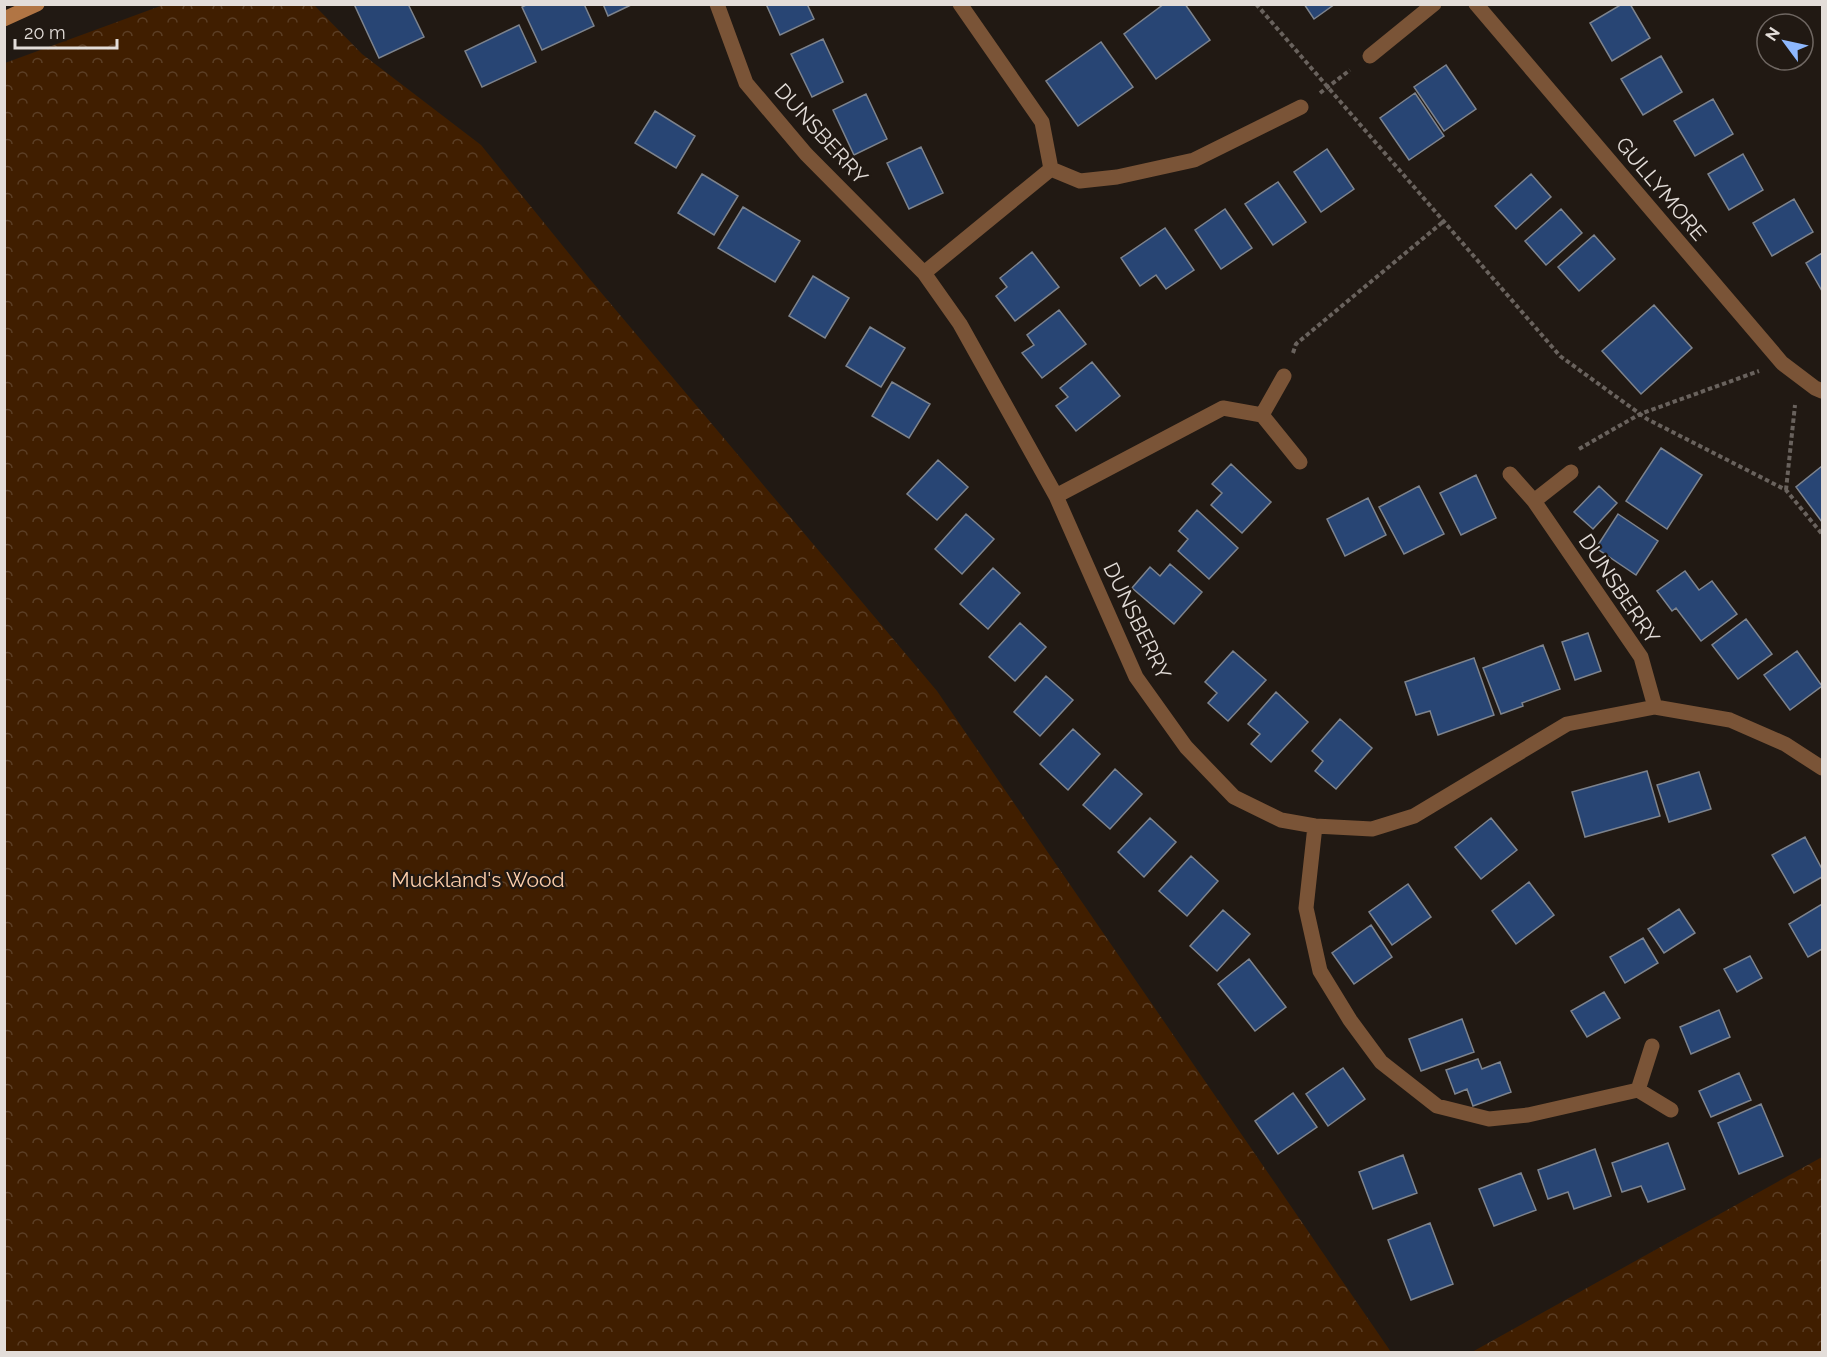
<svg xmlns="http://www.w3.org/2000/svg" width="1827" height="1357" viewBox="0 0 1827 1357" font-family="Raleway,sans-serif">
<defs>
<pattern id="forest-crowns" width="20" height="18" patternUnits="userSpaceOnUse" patternTransform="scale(1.5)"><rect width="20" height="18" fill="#401e00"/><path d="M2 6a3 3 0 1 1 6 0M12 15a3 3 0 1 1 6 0" fill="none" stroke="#5b3e25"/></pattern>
</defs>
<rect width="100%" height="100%" fill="#211913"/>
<path fill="url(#forest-crowns)" d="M166 4 314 5 362 54 481 145 588 277 937 691 1391 1352H5V63Z
M1822 1157V1352H1472Z"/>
<path fill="#284574" stroke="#7d838d" stroke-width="1.5" d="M354 4H408L424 37 379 58Z
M528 4H584L594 26 542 50 522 7Z
M603 4H633L608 16Z
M766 4H807L814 19 780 35Z
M1164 4H1185L1210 40 1156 79 1124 34Z
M1304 4H1335L1314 19Z
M1622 4H1630L1650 38 1612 61 1590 23Z
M519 25 536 62 482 87 465 51Z
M823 39 843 82 812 97 791 54Z
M1101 42 1133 87 1078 126 1046 81Z
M1661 56 1682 92 1643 115 1621 79Z
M1446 65 1476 109 1444 131 1414 87Z
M1415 93 1444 136 1409 160 1380 118Z
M866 94 887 139 854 155 833 110Z
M1713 99 1733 134 1695 156 1674 121Z
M655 111 695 136 676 168 635 143Z
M921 147 943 193 909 209 887 163Z
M1327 149 1354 189 1321 212 1294 172Z
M1743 154 1763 190 1729 210 1708 174Z
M702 174 738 196 714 235 678 213Z
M1531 174 1551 197 1516 229 1495 206Z
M1278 182 1306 222 1273 245 1245 204Z
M1794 199 1813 232 1772 256 1753 223Z
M743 207 800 241 775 282 718 248Z
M1225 209 1252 248 1221 269 1195 230Z
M1561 209 1582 233 1546 265 1525 241Z
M1165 228 1194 270 1166 289 1156 275 1140 286 1121 258Z
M1594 235 1615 259 1579 291 1558 267Z
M1032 252 1059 287 1015 321 996 296 1007 287 1000 278Z
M1822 253V291L1806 263Z
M813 276 849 298 825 338 789 316Z
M1654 305 1692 348 1641 394 1602 351Z
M1059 310 1086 344 1042 378 1022 353 1034 345 1027 335Z
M870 327 905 348 881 387 846 366Z
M1092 362 1120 396 1076 431 1056 406 1068 397 1060 388Z
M892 382 930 404 909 438 872 416Z
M1661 448 1702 475 1667 529 1626 501Z
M938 460 968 487 937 520 907 494Z
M1231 464 1271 502 1242 533 1211 505 1222 493 1212 484Z
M1822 466V522L1796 487Z
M1476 475 1496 518 1461 535 1440 493Z
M1419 486 1444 534 1404 554 1379 507Z
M1599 486 1617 503 1593 529 1574 512Z
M1368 498 1386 535 1345 556 1327 519Z
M1197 510 1238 548 1209 579 1178 551 1188 539 1179 531Z
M966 514 994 539 962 574 935 549Z
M1618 514 1658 541 1636 575 1596 548Z
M1170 564 1202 592 1174 624 1132 588 1150 567 1160 576Z
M993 568 1020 593 988 629 960 604Z
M1685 571 1699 590 1712 581 1737 614 1701 641 1676 608 1672 611 1657 591Z
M1746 619 1772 654 1738 679 1712 645Z
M1020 623 1046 647 1015 681 989 657Z
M1588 633 1601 671 1575 680 1562 642Z
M1543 645 1560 689 1522 703 1523 706 1501 714 1483 668Z
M1233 651 1266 680 1228 721 1208 703 1217 693 1205 682Z
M1797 651 1822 686 1790 710 1764 675Z
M1474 658 1494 715 1438 735 1430 711 1416 715 1405 682Z
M1046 676 1073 700 1040 736 1014 712Z
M1276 692 1308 722 1271 762 1251 744 1260 734 1248 724Z
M1340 719 1372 748 1336 789 1315 771 1323 761 1312 751Z
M1073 729 1100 754 1068 790 1040 764Z
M1115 769 1142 794 1110 829 1083 805Z
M1647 771 1660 816 1585 837 1572 792Z
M1699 772 1711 809 1669 822 1657 785Z
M1150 818 1176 842 1144 877 1118 852Z
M1491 818 1517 850 1481 879 1455 847Z
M1805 837 1822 869V877L1794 893 1772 855Z
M1191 856 1218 881 1187 916 1159 891Z
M1529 882 1554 915 1516 944 1492 911Z
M1408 884 1431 917 1392 945 1369 912Z
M1822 904V949L1808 957 1789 924Z
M1679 909 1695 933 1664 953 1648 929Z
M1223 910 1250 934 1217 971 1190 946Z
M1371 925 1392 957 1354 984 1332 953Z
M1643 938 1658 963 1625 983 1610 957Z
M1750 956 1762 978 1737 992 1724 969Z
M1249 959 1286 1007 1255 1031 1218 984Z
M1604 992 1620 1018 1587 1037 1571 1011Z
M1719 1010 1730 1037 1691 1054 1680 1027Z
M1462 1019 1474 1052 1421 1071 1409 1039Z
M1478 1059 1482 1069 1500 1062 1511 1092 1473 1106 1467 1089 1455 1094 1446 1070Z
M1343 1068 1365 1099 1328 1126 1306 1094Z
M1739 1073 1751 1100 1711 1117 1699 1091Z
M1293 1093 1317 1127 1278 1154 1255 1121Z
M1761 1104 1783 1156 1739 1174 1718 1123Z
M1668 1143 1685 1189 1648 1202 1641 1186 1622 1192 1612 1163Z
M1595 1149 1611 1196 1574 1209 1568 1192 1548 1199 1538 1170Z
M1403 1155 1417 1193 1373 1209 1359 1172Z
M1521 1173 1536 1210 1494 1226 1479 1189Z
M1430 1223 1453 1284 1411 1300 1388 1240Z"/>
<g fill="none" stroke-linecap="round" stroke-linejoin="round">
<path stroke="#69625d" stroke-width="4" stroke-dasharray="4.5 3" stroke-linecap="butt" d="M1256 4 1560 356 1647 419 1786 490 1822 534
M1320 93 1350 70
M1293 353 1296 344 1444 221
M1579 449 1640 414 1759 371
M1786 490 1795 405"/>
<path stroke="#7a5437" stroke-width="15" d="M717 4 746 83 806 154 924 273 960 324 1056 496 1136 677 1186 747 1234 797 1281 820 1315 826 1372 829 1414 816 1567 724 1655 707 1730 720 1785 744 1822 768
M960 4 1042 122 1051 169
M1476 4 1782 363 1815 388 1822 391
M1370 56 1434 4
M924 273 1051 169 1080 181 1117 177 1194 160 1301 107
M1284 376 1262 415 1300 462
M1510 474 1534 501 1641 657 1655 707
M1056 496 1223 408 1262 415
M1534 501 1571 472
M1315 826 1306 908 1320 971 1350 1020 1381 1062 1437 1106 1489 1119 1528 1115 1638 1090
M1652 1046 1638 1090 1671 1110"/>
<path stroke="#b17544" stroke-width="15" d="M4 19 37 4"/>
</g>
<g text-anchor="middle" stroke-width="4.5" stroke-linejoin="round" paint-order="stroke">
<g font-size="21" fill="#e3ddd9" stroke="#211913">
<text transform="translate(821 134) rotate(48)" y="7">DUNSBERRY</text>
<text transform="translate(1661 189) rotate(50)" y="7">GULLYMORE</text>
<text transform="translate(1619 589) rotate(56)" y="7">DUNSBERRY</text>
<text transform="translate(1137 621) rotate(64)" y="7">DUNSBERRY</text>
</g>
<g font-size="21" fill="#fecfac" stroke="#211913">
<text x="478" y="887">Muckland's Wood</text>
</g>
</g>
<rect width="1827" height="1357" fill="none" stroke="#e3ddd9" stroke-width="12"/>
<g transform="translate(1785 42) rotate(303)"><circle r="28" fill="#211913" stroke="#6f6762" stroke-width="1.5"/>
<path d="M0-4.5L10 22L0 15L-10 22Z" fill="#8eb8fd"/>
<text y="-9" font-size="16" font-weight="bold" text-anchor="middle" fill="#e3ddd9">N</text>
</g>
<path d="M15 39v9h102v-9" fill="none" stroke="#e3ddd9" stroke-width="3"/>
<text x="24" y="39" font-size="18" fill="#e3ddd9" stroke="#211913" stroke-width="4.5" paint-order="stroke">20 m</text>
</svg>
